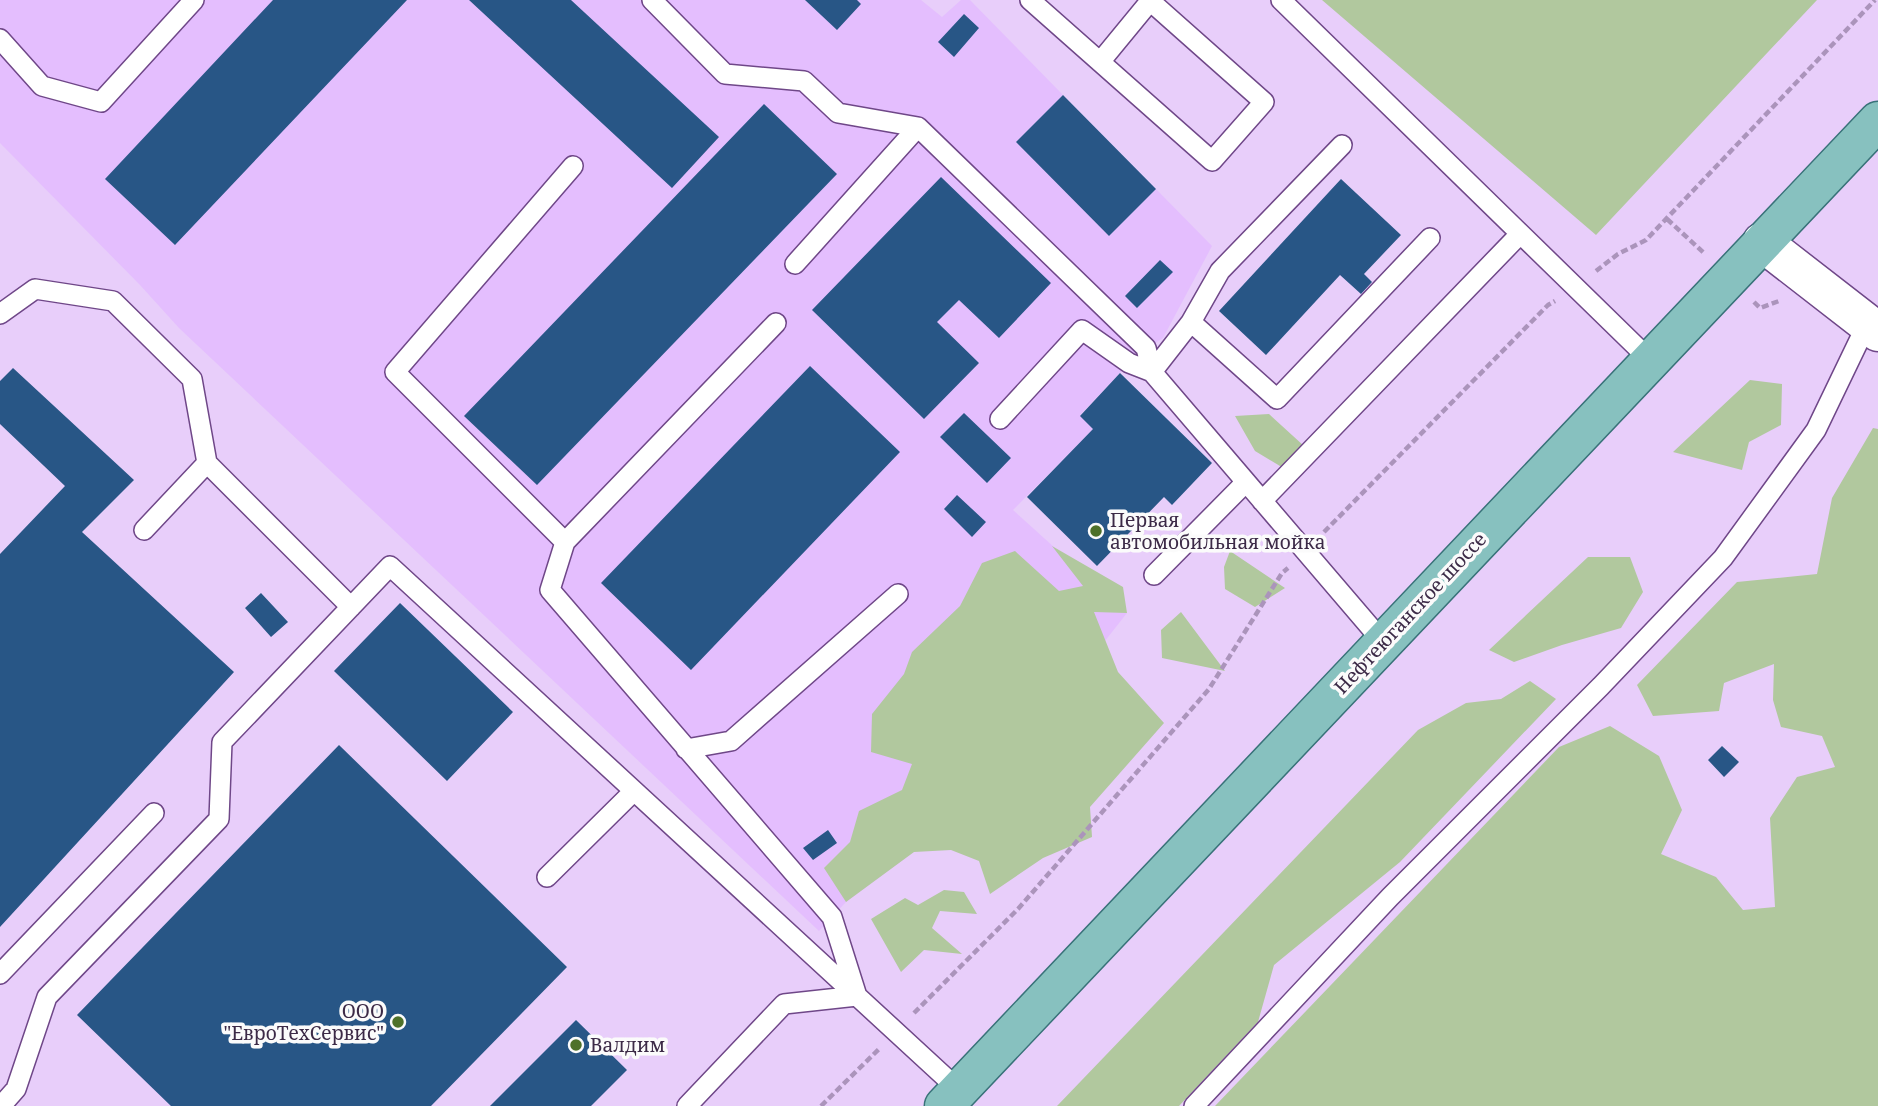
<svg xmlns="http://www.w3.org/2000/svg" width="1878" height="1106" viewBox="0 0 1878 1106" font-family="'Noto Serif',serif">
<rect width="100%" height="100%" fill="#e8cefa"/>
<path fill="#e4befe" d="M0 0H921L942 17 961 0H970L1063 95 1016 142 1109 236 1156 189 1212 246 1163 338 1136 356 1080 415 1093 429 1013 510 1127 613 974 807 846 902 819 931 179 328 140 285 0 143Z"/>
<path fill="#b1c89e" d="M1322 0H1817L1596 235Z
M1750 380 1782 384 1781 425 1749 442 1742 470 1673 452Z
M1269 414 1304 446 1285 469 1255 451 1235 416Z
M1873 428 1878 429V1106H1215L1559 747 1610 726 1659 756 1682 810 1661 854 1716 877 1743 910 1775 907 1770 818 1797 777 1835 767 1822 736 1781 727 1773 700 1774 664 1724 683 1719 711 1653 716 1637 685 1737 582 1817 574 1832 498Z
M1052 546 1123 587 1127 613 1094 612 1118 672 1164 723 1090 807 1092 837 1043 858 990 894 979 861 951 850 914 852 846 902 824 868 850 842 859 811 902 790 912 764 871 752 872 714 904 674 912 652 960 606 982 563 1015 551 1059 591 1083 586Z
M1230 551 1285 588 1255 607 1225 589 1224 567Z
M1588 557H1630L1643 592 1621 628 1562 645 1514 662 1489 650Z
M1181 612 1225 671 1162 658 1161 630Z
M1530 681 1556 699 1400 862 1274 965 1258 1022 1179 1106H1057L1418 730 1466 703 1501 699Z
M944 890 964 892 977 914 940 911 932 928 962 954 924 950 901 972 871 919 905 898 918 905Z"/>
<path fill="#285686" d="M273 0H407L175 245 105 179Z
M469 0H571L719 137 672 188Z
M805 0H857L861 4 837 30Z
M964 14 979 28 954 57 938 42Z
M1063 95 1156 189 1109 236 1016 142Z
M764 104 837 174 537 485 464 416Z
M941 177 1051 283 999 338 959 300 937 322 979 363 924 419 812 310Z
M1341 179 1401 235 1364 274 1372 282 1361 294 1340 275 1266 355 1219 311Z
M1160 260 1173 272 1137 308 1125 296Z
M810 366 900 452 691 670 601 583Z
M13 368 134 480 82 532 234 672 0 927V554L65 486 0 424V381Z
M1120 373 1212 463 1172 505 1164 497 1097 566 1027 497 1093 429 1080 416Z
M964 413 1011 458 987 483 940 437Z
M957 495 986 522 972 537 944 509Z
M261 593 288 622 271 637 245 608Z
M400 603 513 712 447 781 334 671Z
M339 745 567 967 431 1106H171L77 1015Z
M1722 746 1739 762 1724 777 1708 760Z
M828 830 837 843 813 860 803 848Z
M576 1020 627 1070 591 1106H490Z"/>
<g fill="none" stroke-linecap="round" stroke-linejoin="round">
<g stroke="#6f4788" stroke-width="22">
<path id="service" d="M652 0 725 74 804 81 838 113 918 127 1146 348 1152 372 1383 642
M1030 0 1212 161 1264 102 1149 0
M1281 0 1650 360
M0 39 42 86 101 102 194 0
M1100 62 1151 0
M573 166 395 372 565 542 550 590 832 917 857 996 784 1004 687 1106
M795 264 918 127
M0 314 35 289 113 301 192 379 207 463 351 607
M1191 322 1277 399 1430 238
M1152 372 1191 322 1220 271 1342 145
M1000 419 1082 330 1129 363 1152 372
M1262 501 1520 234
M144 530 207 463
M565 542 776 323
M1154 575 1246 482
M686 749 731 741 898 594
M547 877 634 791
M0 974 154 813
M1 1106 16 1089 47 997 219 819 222 742 390 566 959 1090
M1194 1106 1390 897 1601 686 1723 558 1816 430 1867 324 1871 321"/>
</g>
<g stroke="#6f4788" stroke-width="41">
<path id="tertiary" d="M1762 242 1878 332"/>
</g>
<g stroke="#397279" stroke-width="41">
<path id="primary" d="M944 1106 1878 121"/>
</g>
<path stroke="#ab94bb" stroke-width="4.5" stroke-dasharray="7 3.5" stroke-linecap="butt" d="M1667 219 1705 254
M1596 271 1618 254 1646 240 1875 0
M1754 302 1760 308 1779 301
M1324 532 1548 305 1555 301
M914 1013 1018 909 1209 689 1282 573 1288 568
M821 1106 879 1049"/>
<use href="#service" stroke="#fff" stroke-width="19"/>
<use href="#tertiary" stroke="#fff" stroke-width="38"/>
<use href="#primary" stroke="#87c1bf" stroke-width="38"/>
</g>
<g fill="#4e7129" stroke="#fbfbfb" stroke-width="2.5">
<circle cx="1096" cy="531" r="7"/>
<circle cx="398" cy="1022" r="7"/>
<circle cx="576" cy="1045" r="7"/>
</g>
<g text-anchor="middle" stroke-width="7" stroke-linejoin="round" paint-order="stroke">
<g font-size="19" fill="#3c2a47" stroke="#fbfbfb" text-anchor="start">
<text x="1110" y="527">Первая<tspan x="1110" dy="22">автомобильная мойка</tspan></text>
<text x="384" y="1018" text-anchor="end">ООО<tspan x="384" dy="22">"ЕвроТехСервис"</tspan></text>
<text x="590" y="1052">Валдим</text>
</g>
<g font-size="19" fill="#3c2a47" stroke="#fbfbfb">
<text transform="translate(1410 613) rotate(-47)" y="7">Нефтеюганское шоссе</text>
</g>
</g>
</svg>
